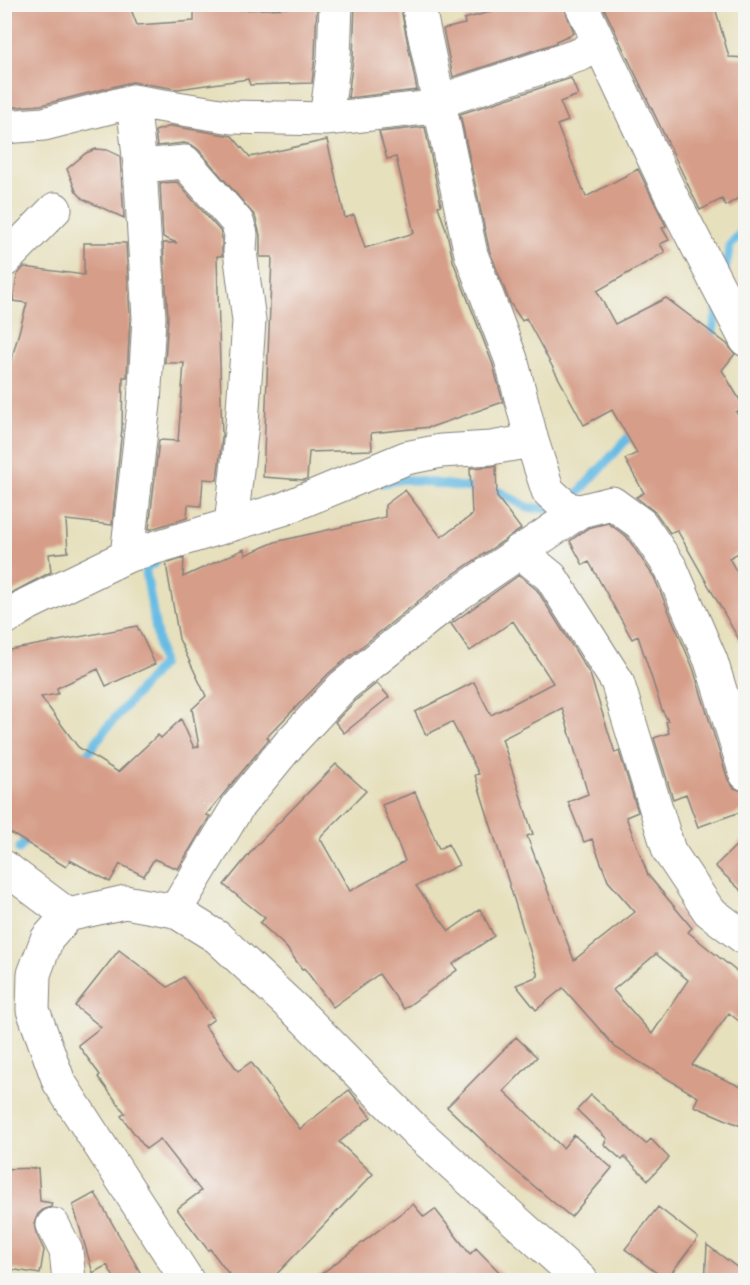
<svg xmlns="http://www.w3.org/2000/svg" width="750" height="1285" viewBox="0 0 750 1285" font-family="Sriracha,sans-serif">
<rect width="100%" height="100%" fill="#f6f6f2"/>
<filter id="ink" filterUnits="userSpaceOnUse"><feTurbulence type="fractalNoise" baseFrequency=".0167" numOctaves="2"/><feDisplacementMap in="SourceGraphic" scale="12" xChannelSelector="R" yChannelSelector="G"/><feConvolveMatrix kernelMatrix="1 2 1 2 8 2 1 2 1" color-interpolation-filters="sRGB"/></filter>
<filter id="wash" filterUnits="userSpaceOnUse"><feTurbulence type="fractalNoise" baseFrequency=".008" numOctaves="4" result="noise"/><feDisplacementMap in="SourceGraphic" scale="24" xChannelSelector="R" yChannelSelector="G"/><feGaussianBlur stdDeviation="1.35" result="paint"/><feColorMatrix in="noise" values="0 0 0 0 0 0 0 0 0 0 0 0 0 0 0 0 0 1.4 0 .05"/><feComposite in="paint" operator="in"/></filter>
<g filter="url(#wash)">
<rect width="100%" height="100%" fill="#e6e0bd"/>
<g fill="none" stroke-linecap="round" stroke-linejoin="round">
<path stroke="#68bce4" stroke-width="9" d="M724 276 730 245 746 227
M709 343 711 340 718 307
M383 483 404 479 500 492 528 508H553
M571 501 636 429
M82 761 104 731 162 664 145 567 155 563
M19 849 30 833"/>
</g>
<g id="blocks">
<path fill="#d69d88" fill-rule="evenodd" d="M32 4H129L137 25 194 21V4H239V10L288 8V4H317L315 56 312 83 250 85 248 79 178 89 132 82 41 105 4 108V11Z
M355 4H400L417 90 348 98 353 59Z
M486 4H563L574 33 556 41V43L453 77 443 29 465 24 464 19 490 12Z
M602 4H714L729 57 746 58V193L726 206 722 199 700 210Z
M571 78 578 95 560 102 568 121 557 125 586 197 638 169 666 226 662 228 669 240 660 244 665 252 597 291 615 324 666 298 727 344 735 354 722 370 744 407 736 412 746 429V549L729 558 746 588V652L677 530 670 533 656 513 636 497 644 493 625 459 637 453 612 410 584 425 526 318 522 321 510 303 489 249 460 114Z
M171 126 232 136 250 157 327 140 345 218 354 215 365 248 414 233 396 157 387 159 379 132 425 127 441 205 438 206 447 233 453 261 493 365 503 402 431 427 371 433 372 450 309 452 307 479 304 480 263 477 272 257H260V235L255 216 199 150 192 145 184 143 157 146 155 131Z
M96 149 107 150 120 156 124 218 83 199 76 191 67 169 86 153Z
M177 182 220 231 222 237V256H217L222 437 217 480 203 479 201 506 188 505 187 518 151 529H149L159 440 178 441 184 363H165L168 317 163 243H177L163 237 160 183Z
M84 243H126L130 318 127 377H123L122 428 112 525 66 520 68 552 49 554 51 572 4 597 5 383 27 303 13 301 17 275 24 267 84 275Z
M496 466 497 497 521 529 442 582 329 673 267 737 269 739 206 815 210 816 178 869 154 859 144 876 120 864 110 882 70 860 66 867 4 829V651L137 626 155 664 106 686 98 669 57 688 58 694 41 697 78 747 118 772 158 735 161 738 181 719 194 748 199 746 192 709 206 696 179 639 166 564 184 558 183 577 244 549 245 555 275 542 385 517V505L405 490 441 537 472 515 470 468Z
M608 523 627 537 654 577 693 668 728 780 734 788 746 792V810L698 827 686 794 673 799 654 738 669 733 666 722 668 721 662 710 638 636 632 639 589 562 583 565 570 541 588 528Z
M519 575 537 590 590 674 615 753 619 751 638 812 626 817 648 875 692 928 688 932 746 979V1027L729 1013 692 1065 746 1089V1128L694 1106 698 1097 616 1048 563 988 536 1010 516 985 538 976 475 775 479 774 452 722 426 735 415 712 474 682 491 715 553 683 513 621 470 651 451 624ZM562 708 588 794 568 802 584 842 592 839 608 881 635 912 574 960 527 836 533 834 502 739ZM656 954 688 980 652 1034 613 990Z
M377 683 389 697 344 733 335 722 356 700Z
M336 764 366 791 320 838 350 891 405 861 382 805 415 792 439 849 448 844 459 865 416 886 449 931 480 909 494 936 453 964 457 970 404 1009 379 974 333 1007 304 968 302 969 286 947 260 923 265 918 224 885 255 847Z
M746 836V895L715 866Z
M119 950 168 987 183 977 214 1019 205 1026 238 1071 251 1062 300 1129 349 1090 371 1117 339 1142 373 1174 270 1281H234L210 1249 208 1250 177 1209 201 1191 160 1139 146 1149 121 1116 125 1113 98 1077 100 1075 78 1045 101 1027 75 1006Z
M516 1037 537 1057 504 1091 563 1148 574 1135 612 1168 571 1217 504 1161 447 1107Z
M591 1095 646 1144 651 1139 669 1158 648 1180 625 1157 622 1160 604 1144 607 1139 577 1110Z
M38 1168 40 1201 52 1203 51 1207 44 1209 38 1214 34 1223 36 1233 44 1250 40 1274 4 1268V1169Z
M95 1193 145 1281H116L107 1265 93 1273 73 1205Z
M413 1204 424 1217 435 1209 470 1254 476 1248 508 1281H312Z
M658 1207 698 1238 666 1280 625 1249Z
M707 1245 746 1274V1281H705Z"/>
</g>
</g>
<g filter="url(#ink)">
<use href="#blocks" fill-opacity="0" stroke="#84817c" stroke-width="1.5"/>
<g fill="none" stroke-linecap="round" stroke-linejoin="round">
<g stroke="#84817c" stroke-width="35">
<path id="minor" d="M418 4 471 254 511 359 532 441 548 491 568 509 580 511 612 503 641 524 671 568 711 661 746 774
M581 4 672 197 746 340
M326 119 334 58 336 4
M4 127 44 124 133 101 233 117 326 119 425 108 438 106 452 97 582 54 597 40
M140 166 185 162 237 222 241 234 240 251 249 321 242 424 231 525
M4 261 55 209
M519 551 551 577 617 681 669 851 709 911 746 939
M127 556 144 404 149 318 140 166 133 101
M4 619 28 604 127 556 283 509 406 458 441 451 491 448 532 441
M4 867 68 915
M175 911 238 806 290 743 343 686 454 597 580 511
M53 1225 66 1251 69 1280
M187 1280 59 1082 33 1010 34 974 47 939 68 915 125 902 175 911 217 937 304 1018 416 1131 581 1280"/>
</g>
<use href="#minor" stroke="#fff" stroke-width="33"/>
</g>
</g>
<rect width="750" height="1285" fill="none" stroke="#f6f6f2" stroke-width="24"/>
</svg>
